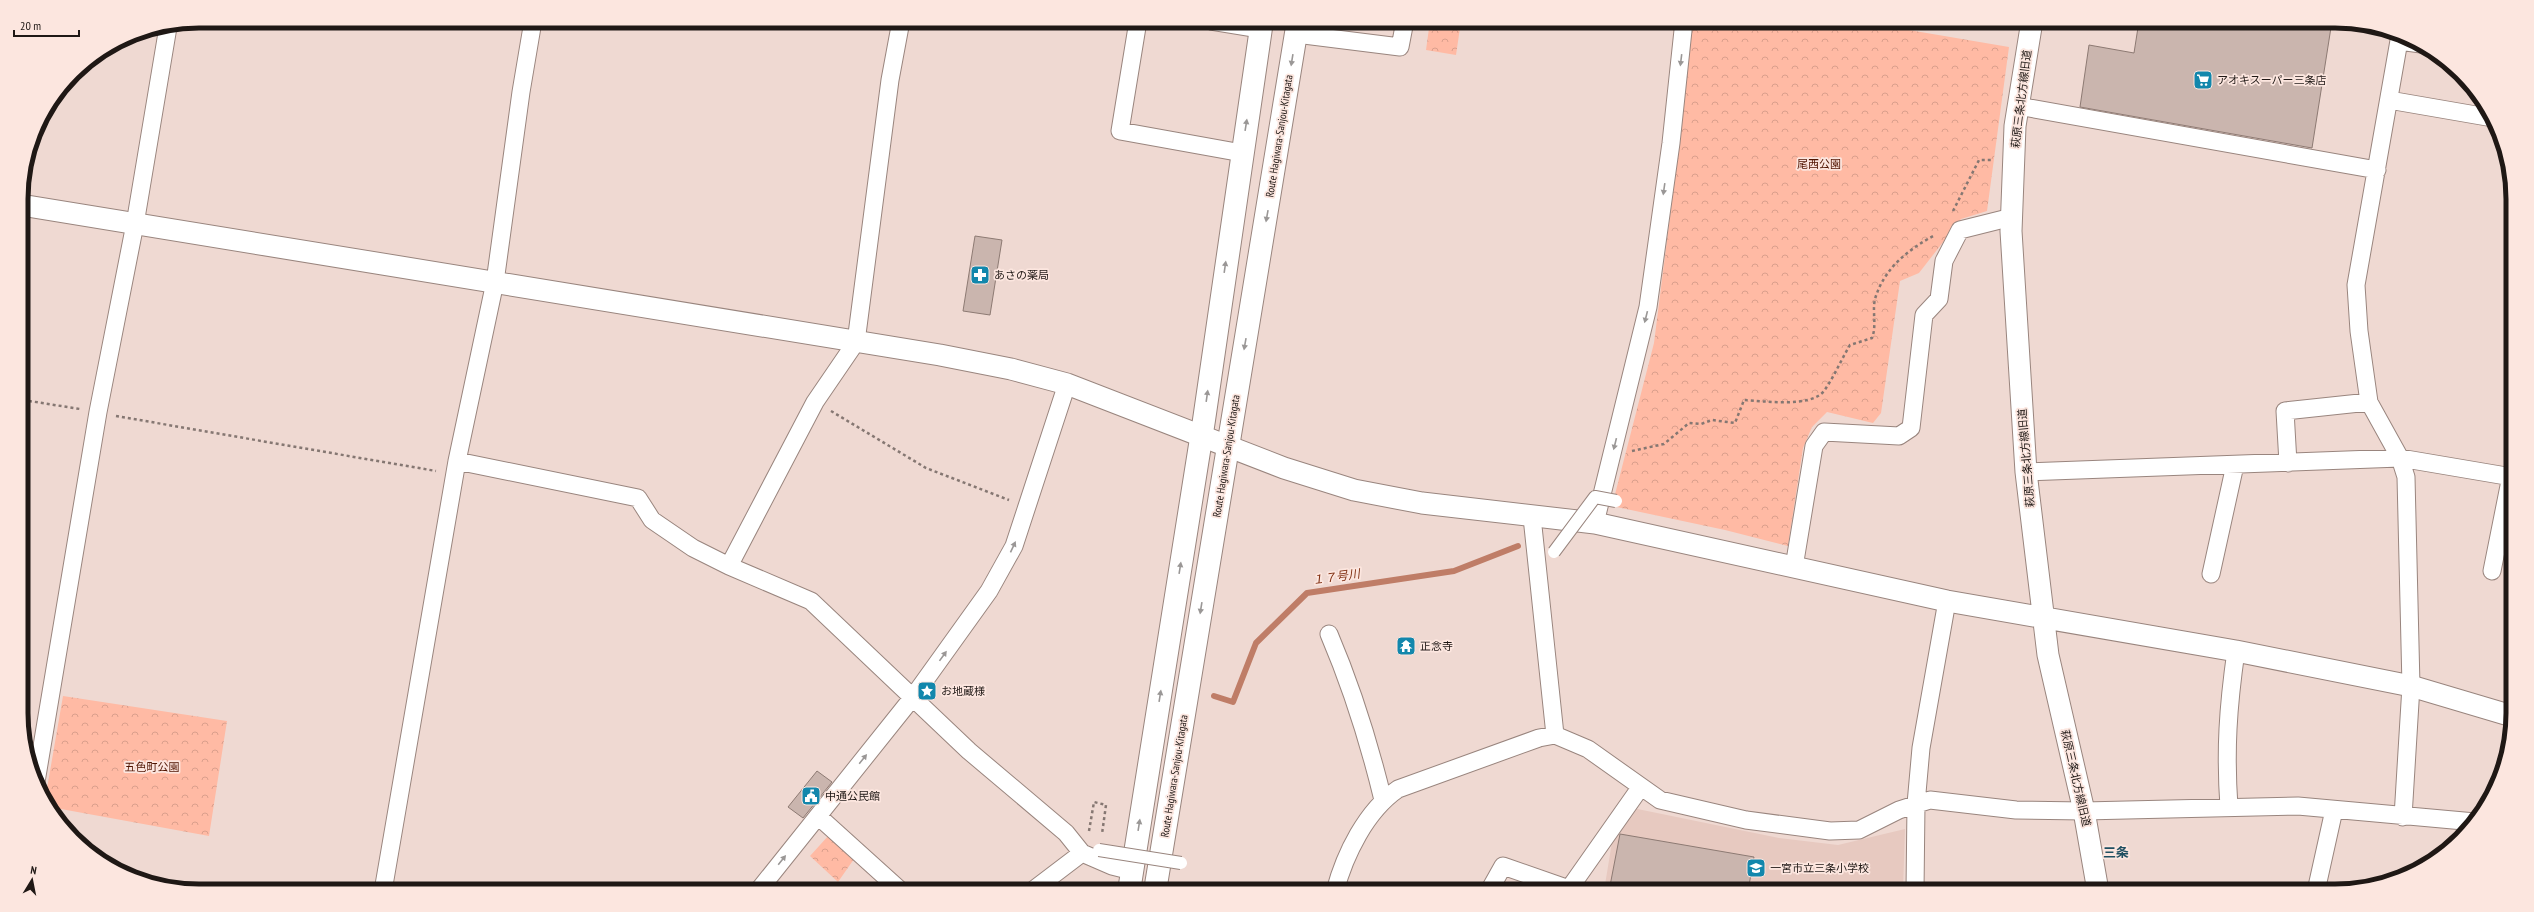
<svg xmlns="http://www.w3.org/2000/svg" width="2534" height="912" viewBox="0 0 2534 912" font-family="'PT Sans Narrow','Noto Sans JP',sans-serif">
<defs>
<pattern id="park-crowns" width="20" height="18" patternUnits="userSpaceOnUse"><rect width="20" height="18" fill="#ffbaa4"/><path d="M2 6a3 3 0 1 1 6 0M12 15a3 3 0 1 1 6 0" fill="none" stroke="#da9f8c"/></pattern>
</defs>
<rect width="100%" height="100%" fill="#efd9d2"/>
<path fill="#e7c9c0" d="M1618 805 1779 838 1838 845 1905 829 1903 891H1604Z"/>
<path fill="url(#park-crowns)" d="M1430 21H1461L1456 55 1426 50Z
M1688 21H1903L1909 30 2009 47 1987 211 1961 219 1919 273 1900 281 1881 413 1873 423 1827 412 1812 427 1803 448 1788 546 1725 530 1612 506 1654 343 1675 177Z
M63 696 227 721 209 836 50 807 45 800Z
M829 835 854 859 838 882 810 856Z"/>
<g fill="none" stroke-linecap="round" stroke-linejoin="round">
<path stroke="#bf7d67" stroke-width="6" d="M1214 696 1233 702 1256 643 1307 593 1454 571 1518 546"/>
</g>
<path fill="#cab5ae" stroke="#8d7a73" d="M2139 21H2332L2312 148 2080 107 2089 45 2134 53Z
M975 236 1002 240 990 315 963 311Z
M817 771 832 782 803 818 788 807Z
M1620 834 1754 857 1748 891H1609Z"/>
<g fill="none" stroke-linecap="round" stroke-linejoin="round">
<g stroke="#99857e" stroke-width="19">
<path id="minor" d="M1138 21 1120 131 1242 153
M1211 21 1260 29
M1296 34 1400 47 1405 21
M2400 35 2356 285 2359 331 2369 402 2400 458 2406 477 2411 686 2403 817
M2399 41 2421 44
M2389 100 2493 118
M2018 106 2377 170
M457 461 638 498 652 520 693 548 729 566 811 601 969 751 1066 833 1082 853 1112 866 1132 871
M2288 463 2285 411 2369 402
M2026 472 2400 458 2512 477
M1532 517 1555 735
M1595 523 1648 307 1671 143 1684 21
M729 566 815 402 856 342 890 80 901 21
M1794 567 1814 446 1824 432 1899 436 1911 428 1924 315 1939 299 1944 261 1960 230 2012 217
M2492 571 2511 476
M2211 574 2235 465
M1329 634C1352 688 1369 742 1383 800
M36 782 98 412 135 224 168 27
M2229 807C2225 751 2228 707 2236 651
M818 816 901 891
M383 891 457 461 495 282 521 92 533 21
M758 891 913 697 989 591 1014 546 1067 384
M1032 891 1082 853
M1335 891C1345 854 1366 811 1398 789L1539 738 1555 735 1588 749 1660 800 1746 820 1830 831 1859 830 1899 810 1930 800 2016 810 2084 811 2298 806 2475 822
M1489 891 1503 866 1569 889 1640 788
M1915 891 1916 804 1921 748 1947 601
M2316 891 2334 810"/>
</g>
<g stroke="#99857e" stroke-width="23">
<path id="tertiary" d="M2032 21 2015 126 2011 231 2026 472 2048 655 2084 811 2098 891
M21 205 940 355 1011 369 1067 384 1284 468 1354 490 1422 503 1595 523 1947 601 2236 651 2411 686 2512 716"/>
</g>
<g stroke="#99857e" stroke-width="24">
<path id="secondary" d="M1129 891 1204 420 1262 21
M1155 891 1298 21"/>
</g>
<path stroke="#857772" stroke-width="2.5" stroke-dasharray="3 3" stroke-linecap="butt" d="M1953 211 1979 160H1993
M23 400 80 409
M831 411 926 468 1009 500
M116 416 436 471
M1632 451 1664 444 1689 423 1701 424 1712 420 1735 423 1744 400C1763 401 1811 408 1824 391 1834 377 1841 360 1850 345L1872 338C1877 325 1872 312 1875 299 1884 268 1909 249 1935 235
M1089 831 1094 802 1106 805 1102 834"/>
<use href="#minor" stroke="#fff" stroke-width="17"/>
<use href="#tertiary" stroke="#fff" stroke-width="21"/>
<use href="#secondary" stroke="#fff" stroke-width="22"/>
<g stroke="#99857e" stroke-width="14" stroke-linecap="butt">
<path id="pedestrian-bridge" d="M1554 552 1595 497 1616 501
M1099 850 1181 863"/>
</g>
<use href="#pedestrian-bridge" stroke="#fff" stroke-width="12"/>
</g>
<defs><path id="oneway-solid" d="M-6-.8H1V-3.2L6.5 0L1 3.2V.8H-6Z"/></defs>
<g fill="#9a9796">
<use href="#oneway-solid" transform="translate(1292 60) rotate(99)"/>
<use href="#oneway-solid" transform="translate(1681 60) rotate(97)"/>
<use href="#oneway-solid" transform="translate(1246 125) rotate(-81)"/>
<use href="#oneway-solid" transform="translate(1664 189) rotate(98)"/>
<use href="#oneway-solid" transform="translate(1267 216) rotate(100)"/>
<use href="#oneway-solid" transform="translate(1225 267) rotate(-82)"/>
<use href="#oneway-solid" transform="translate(1646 317) rotate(104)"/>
<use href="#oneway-solid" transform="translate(1245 344) rotate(100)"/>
<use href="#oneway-solid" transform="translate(1207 396) rotate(-82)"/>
<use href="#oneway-solid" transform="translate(1615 444) rotate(104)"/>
<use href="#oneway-solid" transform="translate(1013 547) rotate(-65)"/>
<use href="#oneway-solid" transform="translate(1180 568) rotate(-81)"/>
<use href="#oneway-solid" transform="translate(1201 608) rotate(99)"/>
<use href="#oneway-solid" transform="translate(943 656) rotate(-54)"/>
<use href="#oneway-solid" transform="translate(1160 696) rotate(-81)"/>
<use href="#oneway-solid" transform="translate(863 759) rotate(-51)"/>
<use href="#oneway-solid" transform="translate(1139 825) rotate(-81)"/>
<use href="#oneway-solid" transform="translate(782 860) rotate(-51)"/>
</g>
<defs>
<g id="supermarket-square" transform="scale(1)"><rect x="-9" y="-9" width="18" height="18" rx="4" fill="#1287ac" stroke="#fce6df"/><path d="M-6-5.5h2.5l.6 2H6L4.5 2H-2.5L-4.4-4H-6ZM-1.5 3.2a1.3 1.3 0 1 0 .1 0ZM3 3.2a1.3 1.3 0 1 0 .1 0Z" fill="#fff"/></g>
<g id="pharmacy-square" transform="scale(1)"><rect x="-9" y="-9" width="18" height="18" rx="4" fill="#1287ac" stroke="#fce6df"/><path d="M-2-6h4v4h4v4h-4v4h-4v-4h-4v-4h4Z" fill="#fff"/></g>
<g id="temple-square" transform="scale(1)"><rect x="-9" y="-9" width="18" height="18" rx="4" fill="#1287ac" stroke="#fce6df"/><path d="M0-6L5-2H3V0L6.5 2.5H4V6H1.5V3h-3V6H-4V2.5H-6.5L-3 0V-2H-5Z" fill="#fff"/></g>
<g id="sight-square" transform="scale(1)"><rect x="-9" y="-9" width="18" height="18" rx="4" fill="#1287ac" stroke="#fce6df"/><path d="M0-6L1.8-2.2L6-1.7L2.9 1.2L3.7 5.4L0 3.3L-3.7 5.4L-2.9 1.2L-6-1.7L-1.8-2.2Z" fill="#fff"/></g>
<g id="civic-square" transform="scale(1)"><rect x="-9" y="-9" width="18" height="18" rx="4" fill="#1287ac" stroke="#fce6df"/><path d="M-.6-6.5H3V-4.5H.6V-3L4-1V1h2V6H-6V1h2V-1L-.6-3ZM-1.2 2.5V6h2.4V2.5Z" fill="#fff"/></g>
<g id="school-square" transform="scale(1)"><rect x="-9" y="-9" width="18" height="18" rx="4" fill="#1287ac" stroke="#fce6df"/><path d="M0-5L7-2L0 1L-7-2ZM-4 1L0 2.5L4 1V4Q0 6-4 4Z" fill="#fff"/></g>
</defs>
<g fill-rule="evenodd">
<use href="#supermarket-square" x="2203" y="80"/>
<use href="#pharmacy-square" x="980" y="275"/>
<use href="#temple-square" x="1406" y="646"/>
<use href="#sight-square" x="927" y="691"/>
<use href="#civic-square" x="811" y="796"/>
<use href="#school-square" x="1756" y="868"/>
</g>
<g text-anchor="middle" stroke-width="3.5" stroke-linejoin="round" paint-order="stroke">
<g font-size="11" fill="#1f1815" stroke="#fce6df" text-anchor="start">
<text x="2217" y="84">アオキスーパー三条店</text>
<text x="994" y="279">あさの薬局</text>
<text x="1420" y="650">正念寺</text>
<text x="941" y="695">お地蔵様</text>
<text x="825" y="800">中通公民館</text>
<text x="1770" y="872">一宮市立三条小学校</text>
</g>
<g font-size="11" fill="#1f1815" stroke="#fce6df">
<text transform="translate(2021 99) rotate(-83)" y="4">萩原三条北方線旧道</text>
<text transform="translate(1279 136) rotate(-81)" y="4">Route Hagiwara-Sanjou-Kitagata</text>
<text transform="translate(1226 456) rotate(-81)" y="4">Route Hagiwara-Sanjou-Kitagata</text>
<text transform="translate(2026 458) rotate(-95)" y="4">萩原三条北方線旧道</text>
<text transform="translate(1174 776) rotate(-81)" y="4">Route Hagiwara-Sanjou-Kitagata</text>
<text transform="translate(2076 778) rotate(77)" y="4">萩原三条北方線旧道</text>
</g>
<g font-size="11" fill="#501400" stroke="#fce6df">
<text x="1819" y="168">尾西公園</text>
<text x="152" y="771">五色町公園</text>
</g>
<g font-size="12" font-style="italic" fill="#813012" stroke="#fce6df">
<text transform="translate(1336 577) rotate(-8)" y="4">１７号川</text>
</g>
<g font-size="13" font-weight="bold" fill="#1f4f61" stroke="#fce6df">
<text x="2116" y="857">三条</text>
</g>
</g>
<path d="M0 0H2534V912H0ZM199 28H2335A171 171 0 0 1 2506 199V713A171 171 0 0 1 2335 884H199A171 171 0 0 1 28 713V199A171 171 0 0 1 199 28Z" fill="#fce6df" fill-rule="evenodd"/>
<path fill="none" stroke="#1f1815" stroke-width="5" d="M199 28H2335A171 171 0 0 1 2506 199V713A171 171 0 0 1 2335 884H199A171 171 0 0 1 28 713V199A171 171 0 0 1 199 28Z"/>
<g transform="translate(32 880) rotate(10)" stroke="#fce6df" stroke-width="3" paint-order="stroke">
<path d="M0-3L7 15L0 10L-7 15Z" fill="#1f1815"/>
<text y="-6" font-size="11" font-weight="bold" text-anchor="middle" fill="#1f1815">N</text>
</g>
<path d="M14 30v6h65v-6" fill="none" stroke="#1f1815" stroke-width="2"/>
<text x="20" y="30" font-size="12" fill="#1f1815" stroke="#fce6df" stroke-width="3" paint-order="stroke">20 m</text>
</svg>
